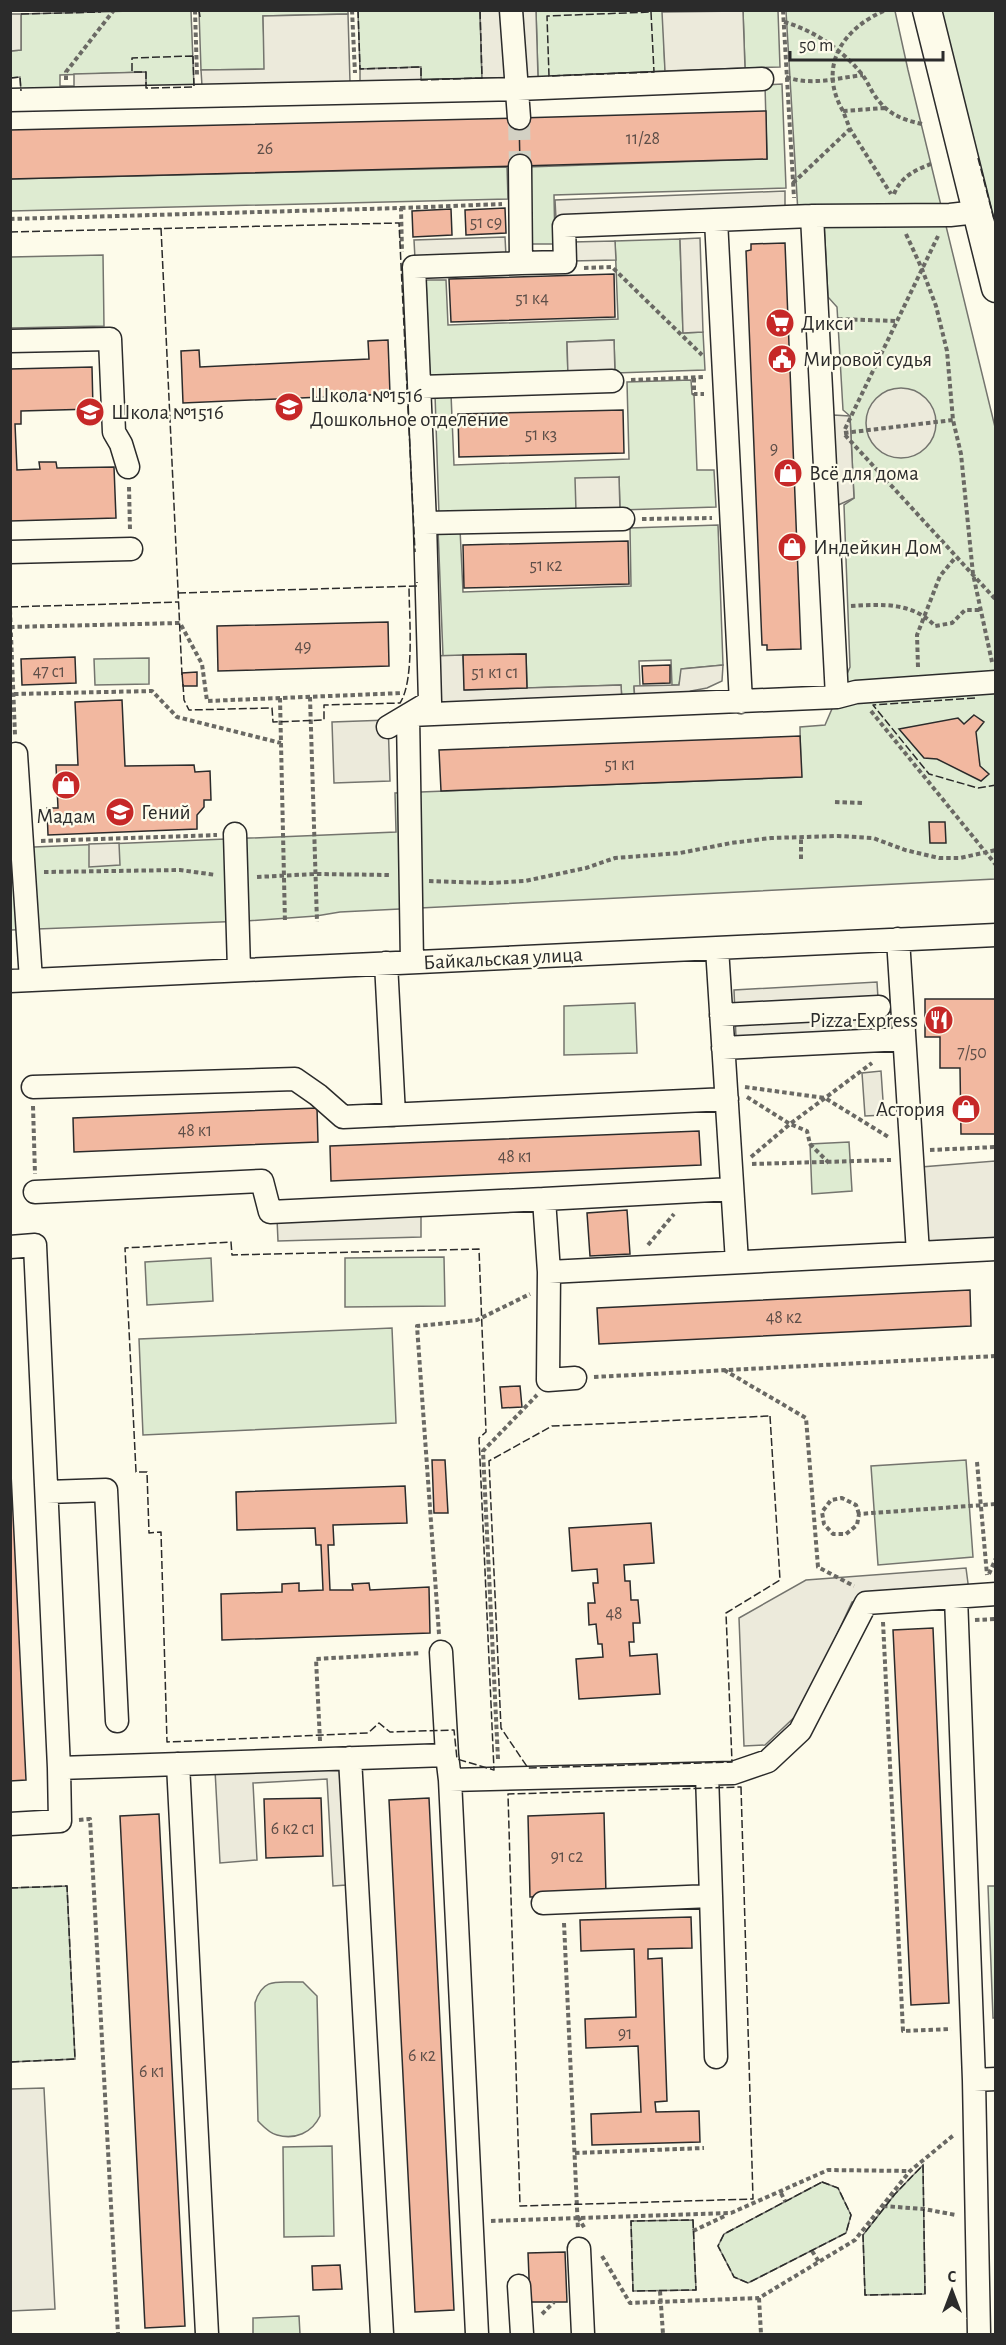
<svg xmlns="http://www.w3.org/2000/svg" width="1006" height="2345" viewBox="0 0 1006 2345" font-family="'Alegreya Sans',sans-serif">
<rect width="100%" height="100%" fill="#fdfbea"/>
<path fill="#deebd1" stroke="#74746e" stroke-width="1.5" d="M348 10V14L263 16 265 69 201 70 199 11Z
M132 11H191L194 87 146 88 145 72 60 75V86H74V90L21 92 20 77 11 78 10 51 21 50V14Z
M358 11H480L482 78 421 80 420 67 360 69Z
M536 11H693L663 12 665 71 538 77Z
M743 11H778L780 67 745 68Z
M786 11H895L908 70 995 427V879L340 912 316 916 246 921 11 930 10 848 396 832 395 793 801 777 800 727 825 725 850 667 844 505 854 498 850 416 843 410 837 307 828 297 824 222 798 213Z
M941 11H995V227Z
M782 84 786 188 554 195 555 244H530L527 167 767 159 765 85Z
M507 167 508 199 11 211 10 179Z
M680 239 683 333 703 332 705 370 615 373 614 340 567 342 568 376 430 381 426 280H446L448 325 618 319 615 241Z
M103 255 104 326 11 328V257Z
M691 380 692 394H694L697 470H714L716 507 620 510 619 477 576 511 439 515 435 394H451L454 465 629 459 627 382Z
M718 525 723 665 682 669 679 685H672L671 660 639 661 640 686 634 687 635 702H622L621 685 527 688 526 654 443 656 438 529H460L463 592 631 586 630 528Z
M149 658V684L95 685 94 659Z
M635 1003 637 1053 564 1055V1006Z
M849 1142 852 1191 812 1194 810 1144Z
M444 1257 445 1306 345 1307V1258Z
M211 1258 213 1301 147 1305 145 1262Z
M392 1328 396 1423 143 1435 139 1339Z
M966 1460 973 1557 878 1565 871 1466Z
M67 1886 75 2059 11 2062V1888Z
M988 1886H995V2018H993Z
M303 1982 317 1996 320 2116C312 2133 295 2140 277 2135 269 2133 263 2126 258 2121L255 2003C263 1976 279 1983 303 1982Z
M332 2146 334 2236 284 2237 283 2147Z
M923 2165 925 2294 865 2295 863 2235 895 2194Z
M822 2182 838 2188 851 2215 846 2233 748 2283 734 2277 718 2246 724 2234Z
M693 2220 696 2290 633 2291 631 2221Z
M299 2316 300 2334H253V2318Z"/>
<path fill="#eceadb" stroke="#74746e" stroke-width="1.5" d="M480 11H536L538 77 482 78Z
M743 11 745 68 665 71 662 12Z
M11 14H21V50L11 51Z
M348 14 350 82 202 86 201 70 264 69 263 16Z
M421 67V80L360 82V69Z
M146 72V88L74 90V74Z
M785 191V210L556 219 555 200Z
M505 237 506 256 415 259 414 240Z
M700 238 703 332 683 333 680 239Z
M615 241 616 260 572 261V242Z
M614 340 615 373 568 376 567 342Z
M866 423a35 35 0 1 1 70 0a35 35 0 1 1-70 0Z
M833 415 850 416 854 498 836 506Z
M619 477 620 510 576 511 575 478Z
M463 655 465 690 621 685 622 702 434 707 432 656Z
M723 665 722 681 707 688 691 691 674 699 635 702 634 686 679 685 681 669Z
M388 720 390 781 334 783 332 722Z
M119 843 120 865 89 867V844Z
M877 982 880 1031 736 1038 734 990Z
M881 1071 884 1115 865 1116 862 1073Z
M995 1161V1239L927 1244 921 1167Z
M421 1213V1237L278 1241 277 1219Z
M966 1568 969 1591 867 1596 852 1602 802 1710 765 1745 744 1746 739 1618 806 1580Z
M339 1763 346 1885 333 1886 327 1779 253 1783 257 1860 220 1863 215 1770Z
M44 2088 55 2309 11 2311V2089Z"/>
<path fill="#f2b8a0" stroke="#2b2b2b" stroke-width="1.5" d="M766 111 767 159 520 166 519 118Z
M519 118 520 166 10 179V130Z
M505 208 506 233 466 235 465 210Z
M451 209 452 235 413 237 412 211Z
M785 243 801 649 767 650V645H762L746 251 751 250V244Z
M614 274 615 317 451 322 449 279Z
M388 340 390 394 183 403 181 351 199 350 200 367 369 359 368 341Z
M92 367 93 409 21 411V424H15L17 470 40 469 39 462H56L57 468 114 467 116 518 10 521V369Z
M623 410 624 453 459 457 458 414Z
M628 541 629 584 464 588 463 545Z
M388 622 389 666 218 671 217 626Z
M526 654 527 688 464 690 463 655Z
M75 657 76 683 22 685 21 659Z
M670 665V683L643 684 642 666Z
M197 672V686H183L182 673Z
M122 700 125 766 194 765 195 772 210 771 211 800H204V807L197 815V829L48 835 47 808H58L56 765H78L75 702Z
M974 715 984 722 976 732 980 766 989 774 981 781 937 759 924 758 899 729 958 718 964 724Z
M800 736 802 777 441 791 439 750Z
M929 822H945L946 843H930Z
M925 999H996V1134H961L960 1068H940V1037H925Z
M317 1108 318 1142 74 1152 73 1118Z
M699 1131 701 1165 331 1181 330 1146Z
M627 1210 630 1254 590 1256 587 1213Z
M970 1290 971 1326 599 1344 597 1308Z
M520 1386 522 1407 502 1408 500 1387Z
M10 1453 26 1780 10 1781Z
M432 1460H445L448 1513H434Z
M405 1486 407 1523 333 1525 334 1545H328L330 1590H353L352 1584 369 1583 370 1590 429 1587 430 1633 222 1640 221 1594 282 1592V1584L299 1583V1591L323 1590 321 1545H316L315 1528 237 1530 236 1492Z
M651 1523 654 1563 624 1565 625 1581H630L631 1600H638L640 1623H633L634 1642H629L630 1656 657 1654 660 1694 579 1699 576 1659 603 1657 602 1644H598L596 1624 589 1625 588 1603H595L593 1583H598L597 1569 572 1571 569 1528Z
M933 1628 949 2003 911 2005 893 1630Z
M321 1798 323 1856 266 1858 264 1799Z
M429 1798 454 2310 415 2312 389 1800Z
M604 1813 606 1895 530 1897 528 1816Z
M159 1814 185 2326 145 2328 120 1816Z
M691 1917 692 1948 648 1949V1959L662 1958 667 2101 655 2102 656 2112 699 2111 700 2142 592 2145 591 2114 641 2112 638 2046 586 2048 585 2019 636 2017 634 1949 581 1951 580 1920Z
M565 2252 567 2302H530L528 2253Z
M340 2265 342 2289 313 2290 312 2266Z"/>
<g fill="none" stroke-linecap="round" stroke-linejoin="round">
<path stroke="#d3d1c4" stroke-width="22" stroke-dasharray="22 11" stroke-linecap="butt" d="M519 118 520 166"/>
<g stroke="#2b2b2b" stroke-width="25">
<path id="minor" d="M511 10 519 118
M10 100 518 89 762 79
M812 216 837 697
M716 220 741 702
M521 263 565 262 564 226 812 216 950 215 977 212
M10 341 110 339 114 432 121 444 128 467
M420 387 612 381
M425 523 623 519
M10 552 131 549
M408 715 412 962
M410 715 837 697 856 692 996 682
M388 727 430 702 425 523 414 267 521 263 520 166
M16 754 31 980
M235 834 239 970
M898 939 918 1253
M717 948 737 1262
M386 963 394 1115
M10 981 996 935
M721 1015 879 1007
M723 1048 904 1039
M33 1087 295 1079 318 1095 343 1117 727 1099
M35 1192 262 1181 270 1212 544 1199 549 1272 548 1380 575 1378
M544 1199 732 1189
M10 1247 35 1245 59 1768
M549 1272 996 1249
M47 1492 106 1490 117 1721
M956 1597 974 2080 996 2079
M441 1652 447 1755
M350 1758 382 2334
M178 1764 207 2334
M450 1780 477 2334
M10 1824 60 1821 59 1768 447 1755 450 1780 733 1773 768 1761 800 1731 866 1603 996 1594
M711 1896 716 2057
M543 1903 711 1896 707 1774
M974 2080 979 2334
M579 2249 583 2334
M519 2286 522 2334"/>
</g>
<g stroke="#2b2b2b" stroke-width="31">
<path id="major" d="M927 10 996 288"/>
</g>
<path stroke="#6a6964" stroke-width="4" stroke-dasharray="4.5 3" stroke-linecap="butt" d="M195 10 197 76
M352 10 355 73
M783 10 794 198
M784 22C813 30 841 49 861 73 866 79 869 86 873 93 886 113 899 119 922 124
M786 77C812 86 837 78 863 75
M66 80V72L114 10
M885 108 843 111 850 129 891 194
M843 111C817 66 843 28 886 10
M793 183 850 129
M894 194C901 176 917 169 934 163
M401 208 502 204
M10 219 401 208 402 252
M906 234 922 269 936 306 947 351 953 420 961 454 973 574 992 662
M584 268 612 267 702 355
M838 319 897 321
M694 378V394H704
M631 380 704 377
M845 429 938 236
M844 433 953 420
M845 435 996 600
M129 487 130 530
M642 519 712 518
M851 606C881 604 913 602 935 626L952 623 965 610H980
M10 610 15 735
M10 627 180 623 202 664 207 701 403 693
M918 667 917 635 940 576 955 558
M14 694 152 691 177 717 281 743
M310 697 317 922
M280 698 285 923
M871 711 996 865
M835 802 862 803
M41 841 217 835
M801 859V837
M44 872 180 870 216 875
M257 877 316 874 390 875
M429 881 490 883 525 881 586 868 615 858 680 853 731 843 771 838 838 836 873 838 905 850 939 858H960L996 850
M745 1087 825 1098 890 1138
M747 1097 790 1124 807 1131 810 1144 829 1163
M33 1106 35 1174
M930 1150 996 1147
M751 1157 790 1124 872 1063
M752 1164 891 1160
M648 1245 674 1214
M724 1370 806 1418 818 1567 854 1586
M594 1377 996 1356
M977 1462 987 1575
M859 1514 856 1505 842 1498 831 1500 822 1512 824 1524 833 1534H846L857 1525 859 1514 996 1504
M989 1574 996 1558
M975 1620 996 1619
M883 1622 903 2031 951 2029
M439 1634 417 1326 477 1320 530 1294
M320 1741 316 1659 421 1653
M498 1759 483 1451 537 1395
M79 1820 90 1819 118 2334
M564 1923 578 2230
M575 2153 704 2148
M781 2193 785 2201
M883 2206 924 2209 956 2215
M578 2217 585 2229
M491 2221 731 2213 828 2170 909 2171
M693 2231 727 2215
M812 2251 819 2262
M602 2256 630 2303 759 2298 855 2240 910 2171 955 2134
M660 2291 663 2334
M759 2298 761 2334
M542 2314 554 2302"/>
<use href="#minor" stroke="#fdfbea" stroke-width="22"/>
<use href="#major" stroke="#fdfbea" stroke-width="28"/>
<path stroke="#2b2b2b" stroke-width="1.5" stroke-dasharray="8 3" stroke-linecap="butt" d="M199 10 200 17
M358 10 360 69 421 67V80L482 78 480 10
M651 12 654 72 549 76 547 16Z
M21 14 101 12
M193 56 194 87 146 88V72H132V58Z
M10 78 20 77 21 91
M978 158 996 227
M161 228 182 675
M10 232 399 223 415 552
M178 593 417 586V582
M10 607 179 602
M183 684 184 700 189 710 272 708 273 722 324 720V705L400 703C415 680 409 616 409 586
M975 698 873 705 929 774 978 788 996 785
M231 1242 232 1255 479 1249 486 1432 479 1438 494 1770 457 1759 454 1730 390 1732 379 1723 368 1733 167 1742 161 1532 149 1533 147 1472H136L125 1248Z
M770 1416 780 1580 726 1613 732 1762 528 1768 501 1728 489 1461 552 1426Z
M741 1787 753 2199 520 2206 508 1794Z
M10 1888 67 1886 75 2059 10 2062
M923 2165 925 2294 865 2295 863 2235 895 2194Z
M822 2182 838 2188 851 2215 846 2233 748 2283 734 2277 718 2246 724 2234Z
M693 2220 696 2290 633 2291 631 2221Z"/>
</g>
<defs>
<g id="supermarket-disc" transform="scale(1.5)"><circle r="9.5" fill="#c62828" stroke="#fdfbea"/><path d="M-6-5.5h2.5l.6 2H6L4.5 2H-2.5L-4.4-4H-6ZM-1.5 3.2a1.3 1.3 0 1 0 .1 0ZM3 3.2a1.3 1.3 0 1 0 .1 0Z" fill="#fff"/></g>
<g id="civic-disc" transform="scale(1.5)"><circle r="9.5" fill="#c62828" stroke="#fdfbea"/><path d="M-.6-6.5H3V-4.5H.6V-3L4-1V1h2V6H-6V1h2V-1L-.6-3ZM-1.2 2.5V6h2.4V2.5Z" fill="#fff"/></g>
<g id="school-disc" transform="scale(1.5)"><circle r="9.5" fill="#c62828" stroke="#fdfbea"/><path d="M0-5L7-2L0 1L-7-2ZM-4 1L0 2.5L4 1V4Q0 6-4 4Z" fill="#fff"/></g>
<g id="shop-disc" transform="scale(1.5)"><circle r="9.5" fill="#c62828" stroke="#fdfbea"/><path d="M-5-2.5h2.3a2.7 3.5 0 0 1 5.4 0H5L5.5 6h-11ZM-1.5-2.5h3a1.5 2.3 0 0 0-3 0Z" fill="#fff"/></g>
<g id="restaurant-disc" transform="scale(1.5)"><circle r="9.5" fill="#c62828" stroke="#fdfbea"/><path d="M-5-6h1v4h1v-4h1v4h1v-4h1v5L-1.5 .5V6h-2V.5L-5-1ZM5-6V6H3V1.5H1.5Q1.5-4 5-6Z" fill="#fff"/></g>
</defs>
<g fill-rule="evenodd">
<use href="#supermarket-disc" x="780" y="323"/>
<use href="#civic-disc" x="782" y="359"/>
<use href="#school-disc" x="289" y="407"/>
<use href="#school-disc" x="90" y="412"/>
<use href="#shop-disc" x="788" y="473"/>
<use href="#shop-disc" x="792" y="547"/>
<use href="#shop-disc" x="66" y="785"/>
<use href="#school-disc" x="120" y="812"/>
<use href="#restaurant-disc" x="939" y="1020"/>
<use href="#shop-disc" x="966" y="1109"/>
</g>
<g text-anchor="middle" stroke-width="4.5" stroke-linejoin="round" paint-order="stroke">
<g font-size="18" fill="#5d4e48">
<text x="643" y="144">11/28</text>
<text x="265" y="154">26</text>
<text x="486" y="228">51 с9</text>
<text x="532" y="304">51 к4</text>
<text x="541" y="440">51 к3</text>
<text x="774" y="454">9</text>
<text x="546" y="571">51 к2</text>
<text x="303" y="652">49</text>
<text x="49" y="677">47 с1</text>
<text x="495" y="678">51 к1 с1</text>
<text x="620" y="770">51 к1</text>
<text x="972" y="1058">7/50</text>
<text x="195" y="1136">48 к1</text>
<text x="515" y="1162">48 к1</text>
<text x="784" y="1323">48 к2</text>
<text x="614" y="1619">48</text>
<text x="293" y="1834">6 к2 с1</text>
<text x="567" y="1862">91 с2</text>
<text x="625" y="2039">91</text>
<text x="422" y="2061">6 к2</text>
<text x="152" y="2077">6 к1</text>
</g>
<g font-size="21" fill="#2b2b2b" stroke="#fdfbea" text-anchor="start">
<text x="801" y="330">Дикси</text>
<text x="803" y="366">Мировой судья</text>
<text x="310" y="402">Школа №1516<tspan x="310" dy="24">Дошкольное отделение</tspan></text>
<text x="111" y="419">Школа №1516</text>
<text x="809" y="480">Всё для дома</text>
<text x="813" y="554">Индейкин Дом</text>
<text x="141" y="819">Гений</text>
<text x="66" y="823" text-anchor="middle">Мадам</text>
<text x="918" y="1027" text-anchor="end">Pizza Express</text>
<text x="945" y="1116" text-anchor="end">Астория</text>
</g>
<g font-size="21" fill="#2b2b2b" stroke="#fdfbea">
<text transform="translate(503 958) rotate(-3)" y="7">Байкальская улица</text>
</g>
</g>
<rect width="1006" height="2345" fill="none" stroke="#2b2b2b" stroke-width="24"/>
<g transform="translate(952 2291)" stroke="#fdfbea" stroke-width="4.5" paint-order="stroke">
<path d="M0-4.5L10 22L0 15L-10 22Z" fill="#2b2b2b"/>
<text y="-9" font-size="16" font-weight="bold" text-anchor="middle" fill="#2b2b2b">С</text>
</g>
<path d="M790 51v9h153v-9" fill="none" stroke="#2b2b2b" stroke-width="3"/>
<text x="799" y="51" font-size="18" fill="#2b2b2b" stroke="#fdfbea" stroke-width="4.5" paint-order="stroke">50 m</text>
</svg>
